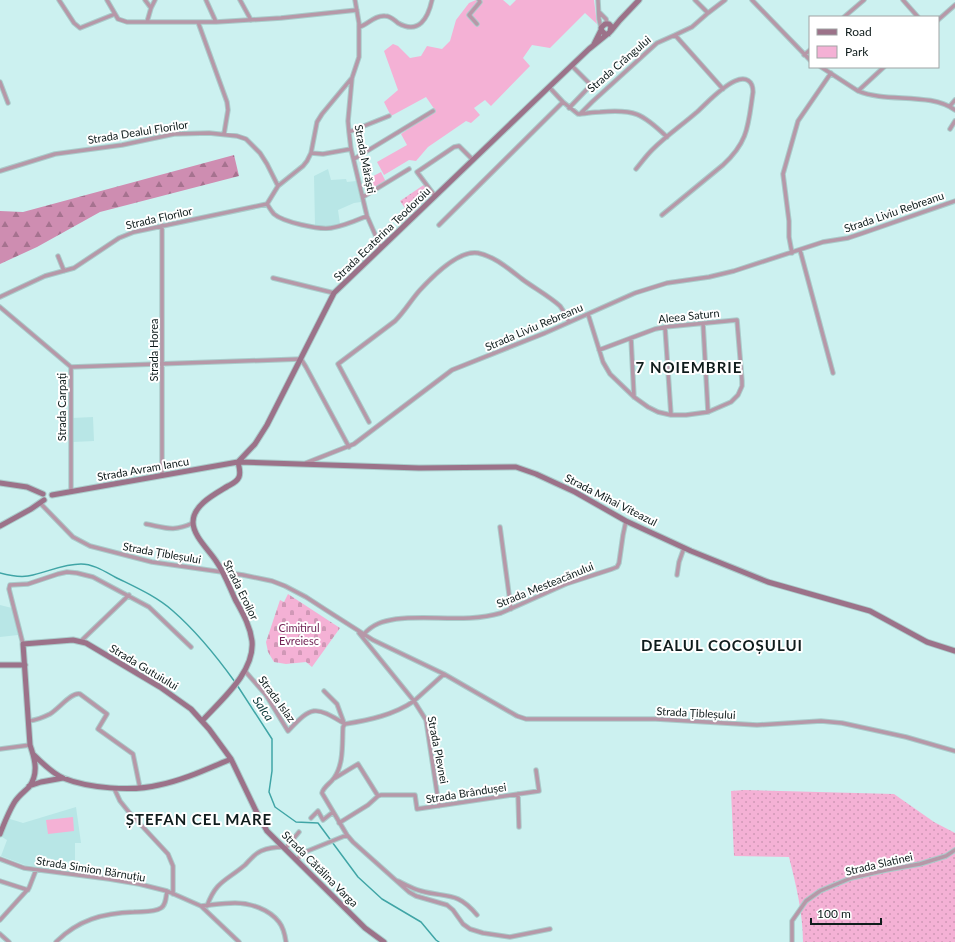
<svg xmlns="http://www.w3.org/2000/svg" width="955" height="942" viewBox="0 0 955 942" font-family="Lato,sans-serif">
<defs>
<pattern id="grass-dots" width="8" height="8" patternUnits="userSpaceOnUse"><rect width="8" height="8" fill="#f4b1d5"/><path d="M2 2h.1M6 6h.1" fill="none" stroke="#d098b6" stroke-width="1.8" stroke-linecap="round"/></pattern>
<pattern id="forest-firs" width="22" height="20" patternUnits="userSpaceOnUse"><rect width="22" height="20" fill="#ce8db1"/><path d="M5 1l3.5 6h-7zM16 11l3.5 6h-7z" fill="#a6728f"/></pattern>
<pattern id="cemetery-stones" width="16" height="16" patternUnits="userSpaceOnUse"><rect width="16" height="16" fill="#f4b1d5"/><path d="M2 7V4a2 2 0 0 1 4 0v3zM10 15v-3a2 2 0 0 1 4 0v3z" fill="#d098b6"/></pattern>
</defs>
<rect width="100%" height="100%" fill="#ccf1f0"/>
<path fill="#b8e6e6" d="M328 169 331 180 346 179 347 182 356 181 361 202 354 203 338 210 340 224 328 227 315 226 314 176Z
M93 417 94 441 73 442 72 418Z
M0 605 12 608 18 635 0 637Z
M76 807 81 843H75V862L63 861V870L25 865 1 856 7 840 2 837 10 819 23 823Z"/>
<path fill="url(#grass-dots)" d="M425 184 431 193 410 215 400 201Z
M744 790 894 794 934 822 955 833V942H803C803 913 796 885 789 857L734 856 731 791Z"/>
<path fill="url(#forest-firs)" d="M234 155 239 176 100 212 37 247 0 264V211L23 212Z"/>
<path fill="url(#cemetery-stones)" d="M288 594 340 628 312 667 306 662 286 664 274 662 268 652 266 642 280 600 284 602Z"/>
<path fill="#f4b1d5" d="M476 0H503L510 6 516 0H594L597 24 585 13 550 48 532 45 523 58 530 66 491 106 485 100 474 108 480 115 471 123 466 121 428 147 416 161 409 160 384 175 377 162 407 145 401 134 435 110 426 97 391 116 384 102 398 90 384 51 393 44 398 46 410 58 421 56 427 46 442 49 450 41 456 20 469 3Z
M381 172 386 182 370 191 364 181Z
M73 817 74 831 48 834 46 820Z"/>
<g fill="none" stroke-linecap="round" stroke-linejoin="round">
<path stroke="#40a5a6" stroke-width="1.5" d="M0 573C11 576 23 578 33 575 50 571 64 564 81 564 93 564 104 571 115 577 135 587 156 596 173 611 196 631 217 657 235 682
M237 685 272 739V771L269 792 275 807 296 822 318 823 358 877 382 899 421 922 436 940 439 942"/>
<g stroke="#aacbca" stroke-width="5.5">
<path id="street" d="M59 0 74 23 80 28 115 14
M107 0 118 19 127 22H216L281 18 357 10
M145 0 151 8
M206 0 216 22
M240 0 251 20
M355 0 359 23V57L352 78 348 121 349 132 351 149 367 216 381 248
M598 0 599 19 601 28
M695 0 708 13 725 0
M752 0 810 60
M903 0 918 17
M599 12 606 19 607 23
M844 17 864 0
M938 20 955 5
M147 22 151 8 155 0
M198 22 227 102 228 110 224 134
M477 24 469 15 480 2 479 0
M359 27C368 25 374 15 385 16 391 16 394 20 398 23 419 35 428 18 432 0
M675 35 692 27 708 13
M804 55 810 50
M821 67 858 91C887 103 930 92 955 110
M0 82 8 103
M549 87 563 102 578 114C584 114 593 112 600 112 634 109 642 113 667 137
M858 91 884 67
M950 106 955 100
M569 108 591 85 572 66
M580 114 592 102 657 43 675 35 723 89
M950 129 955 121
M349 132 389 116
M311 153 323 154 351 149
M354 159 433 111
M636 169C641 163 646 156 652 150 666 136 682 125 697 112 708 102 720 88 735 81 746 76 753 81 753 92 748 125 749 141 723 165L662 215
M0 171 55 154 122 145 174 134 209 133 237 136 246 139 260 153 267 164 278 186
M435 196 417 172 454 147 459 146 473 160
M363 197 409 169
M267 204 278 186 303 166 307 161 311 153 317 122 322 114 351 79
M267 204C269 207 271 211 274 214 283 222 319 230 331 228 344 226 355 221 367 216
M439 225 563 102
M800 250 833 373
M792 253 789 237V221L783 174 798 121 831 73
M58 256 64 271
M273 278 334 293
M0 297 45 276 74 268 119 238 134 232 267 204
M0 307 71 367
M588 314 603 362 610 374 634 397 648 407 658 412 671 415H686L708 412 731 402 738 395 742 386V381L737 320 665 327 655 329 599 350
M703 323 708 412
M665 327 671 415
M631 338 634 397
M71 367 301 359 306 367 349 447
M369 422 338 364 395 321C405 311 411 300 420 290 432 277 459 250 478 253 494 256 509 269 522 279 534 288 549 296 560 306 564 311 566 317 569 322
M306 463 354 444 452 370 545 333 635 293 667 283 709 277 734 271 823 242 848 238 863 233 955 201
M162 476V225
M71 492V367
M40 503 73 537 90 546 152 562 243 575 272 581 285 586 306 597 326 610 373 640 444 674 517 716 526 719H656L757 725 821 721 842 723 906 737 955 751
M146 524C167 528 173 532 193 523
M500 527 511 609
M677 575 679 562 684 548
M359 633 414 701 444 674
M364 634C373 624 383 621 396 619 431 615 467 623 501 613L566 584 612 569 617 567 619 563 623 535 626 521
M81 641 129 595
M23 644 9 589 10 585 28 584 58 574 67 572 77 573 93 577 149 607 191 647
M245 671 266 695 288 731C312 706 314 705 345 724
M324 691 337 704 344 723
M29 721C36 720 44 717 50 714 59 709 71 692 80 694L107 714 98 729 133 754 140 788
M345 724 343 727C342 744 344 764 334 778 330 784 324 786 322 793L347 835 353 842 409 892 416 896 447 905 453 910 463 924 470 929 483 933 510 937 550 929
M345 724C369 720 394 715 414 701L426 720 439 806
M0 749 30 745
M335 778 358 764 378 796
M114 788 120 801 128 811 168 854 173 866V894
M518 794 519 827
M311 818 318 811 323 820 333 812
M339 823 368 805 378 796 381 795H415L417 809 539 791 536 770
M285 849 299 832
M0 859 24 868 109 879 139 884 167 891 201 906 239 942
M296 860 305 852 347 835
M0 881 28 890
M398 881C406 885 413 889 421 891 447 898 457 891 477 915
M201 906C212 905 223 903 235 903 250 903 269 909 279 922 283 927 285 935 286 942
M207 906C216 881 226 881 245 865 250 860 254 854 261 851 268 848 276 847 283 847
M0 920 29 888 36 870
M0 934 9 942
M56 942C78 920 103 913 134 912 142 911 153 913 161 908 166 905 166 897 167 891
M792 942V921L806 901 820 891 851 878 886 870 920 864 946 856 955 850"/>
</g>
<g stroke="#aacbca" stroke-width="7">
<path id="secondary" d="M611 31 620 20 639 0
M594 44 601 30
M238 462 255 444 267 425 334 293 549 87 589 49 610 32 611 26 609 24H605L601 28 602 31 605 34H608
M0 483 27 487 43 494
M52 495 238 462 419 468 516 467 536 474 575 492 626 521 691 551 768 582 870 611 927 642 955 651
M0 526 31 509 44 500
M0 665H25
M202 721C221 700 255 672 252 641 250 625 242 612 235 599 229 586 224 572 216 561 209 550 193 536 193 522 193 505 215 494 228 486 232 484 237 482 239 477 241 472 239 467 238 462
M34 755C42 763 52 773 63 778 88 788 132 792 159 785 184 780 207 769 231 759
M29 786 41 782 63 778
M0 834C4 824 8 813 14 803 18 796 24 792 29 787 39 774 35 759 30 745L23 644 73 640 86 643 160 687 191 709 209 729 231 759 256 811 267 831 365 928 384 942"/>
</g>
<use href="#street" stroke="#b698a8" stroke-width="3.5"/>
<use href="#secondary" stroke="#9c7289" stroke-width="5"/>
</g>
<g text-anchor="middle" stroke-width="4" stroke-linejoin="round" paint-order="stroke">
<g font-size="11" fill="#0f1c1c" stroke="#fff">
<text transform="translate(619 64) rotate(-41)" y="4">Strada Crângului</text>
<text transform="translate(138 132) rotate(-9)" y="4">Strada Dealul Florilor</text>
<text transform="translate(365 159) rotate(79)" y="4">Strada Mărăști</text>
<text transform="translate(894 212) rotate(-19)" y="4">Strada Liviu Rebreanu</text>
<text transform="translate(159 218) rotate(-13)" y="4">Strada Florilor</text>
<text transform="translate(382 234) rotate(-44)" y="4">Strada Ecaterina Teodoroiu</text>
<text transform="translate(689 316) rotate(-6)" y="4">Aleea Saturn</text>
<text transform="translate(534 327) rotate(-23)" y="4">Strada Liviu Rebreanu</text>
<text transform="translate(154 350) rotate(-90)" y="4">Strada Horea</text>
<text transform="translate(62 407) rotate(-90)" y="4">Strada Carpați</text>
<text transform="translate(143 469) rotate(-10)" y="4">Strada Avram Iancu</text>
<text transform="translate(611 500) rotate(27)" y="4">Strada Mihai Viteazul</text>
<text transform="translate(162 553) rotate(10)" y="4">Strada Țibleșului</text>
<text transform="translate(545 585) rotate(-22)" y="4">Strada Mesteacănului</text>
<text transform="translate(241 590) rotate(64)" y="4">Strada Eroilor</text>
<text transform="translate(144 667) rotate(31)" y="4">Strada Gutuiului</text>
<text transform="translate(277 699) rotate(54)" y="4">Strada Islaz</text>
<text transform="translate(696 713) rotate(3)" y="4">Strada Țibleșului</text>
<text transform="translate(438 750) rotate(79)" y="4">Strada Plevnei</text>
<text transform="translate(466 793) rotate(-9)" y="4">Strada Brândușei</text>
<text transform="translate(879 864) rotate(-13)" y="4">Strada Slatinei</text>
<text transform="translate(91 869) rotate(9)" y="4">Strada Simion Bărnuțiu</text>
<text transform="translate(320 869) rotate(45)" y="4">Strada Cătălina Varga</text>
</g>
<g font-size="11" fill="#732657" stroke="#fff">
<text x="299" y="632">Cimitirul<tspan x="299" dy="13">Evreiesc</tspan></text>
</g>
<g font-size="12" font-style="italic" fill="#0c3b3b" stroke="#fff">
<text transform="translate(263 709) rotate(56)" y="4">Salca</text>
</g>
<g font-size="15" font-weight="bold" letter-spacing="1" fill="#0f1c1c" stroke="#fff">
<text x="689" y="373">7 NOIEMBRIE</text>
<text x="722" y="651">DEALUL COCOȘULUI</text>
<text x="199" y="825">ȘTEFAN CEL MARE</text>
</g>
</g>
<rect x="809" y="16" width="130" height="52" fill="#ffffff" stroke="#9fa4a4"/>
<rect x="817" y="29" width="20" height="6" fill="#9c7289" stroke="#9fa4a4"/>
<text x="845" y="36" font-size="12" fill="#0f1c1c">Road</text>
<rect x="817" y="46" width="20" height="12" fill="#f4b1d5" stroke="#9fa4a4"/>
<text x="845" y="56" font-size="12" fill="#0f1c1c">Park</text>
<path d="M811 918v6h70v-6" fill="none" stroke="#0f1c1c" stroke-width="2"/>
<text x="817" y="918" font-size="12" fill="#0f1c1c" stroke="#ffffff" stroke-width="3" paint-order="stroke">100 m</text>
</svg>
